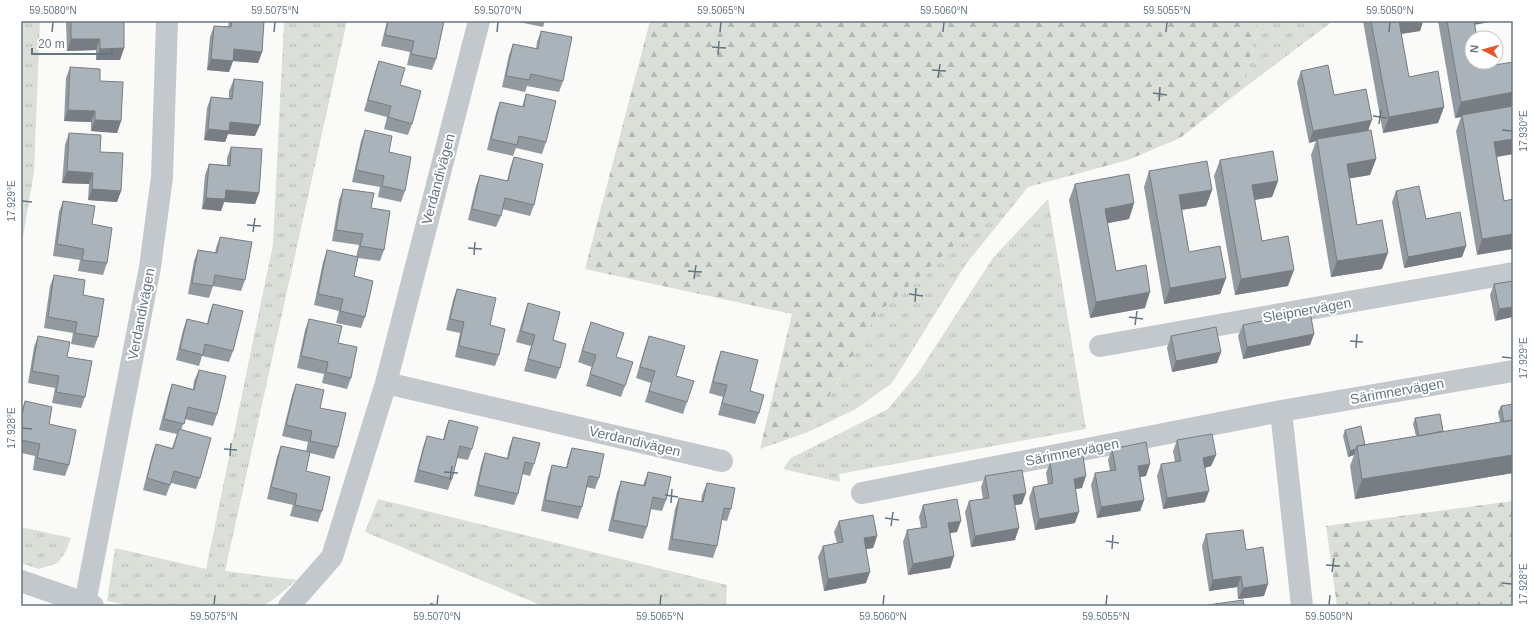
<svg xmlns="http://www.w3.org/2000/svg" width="1534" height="627" viewBox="0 0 1534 627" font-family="Arial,sans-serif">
<defs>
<pattern id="forest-firs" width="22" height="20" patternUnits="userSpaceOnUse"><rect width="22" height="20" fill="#dadfd7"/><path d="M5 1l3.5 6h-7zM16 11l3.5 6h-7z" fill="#b4b9b4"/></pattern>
<pattern id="park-tufts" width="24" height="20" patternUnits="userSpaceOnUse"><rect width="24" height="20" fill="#dadfd7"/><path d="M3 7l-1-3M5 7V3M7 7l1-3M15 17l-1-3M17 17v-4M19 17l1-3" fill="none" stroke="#b4b9b4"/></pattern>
</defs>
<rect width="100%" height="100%" fill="#fafaf8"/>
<path fill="url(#forest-firs)" d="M650 21H1258L1244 88 1180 138 1128 160 1028 187 878 313 808 432 760 449 792 314 585 269Z
M1513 501V606H1337L1326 526Z"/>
<path fill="url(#park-tufts)" d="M21 21H40L34 172 21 249Z
M284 21H347L225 571 297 580 270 602 261 606H131L107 601 115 548 206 569 273 244Z
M1258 21H1333L1244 88Z
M1028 187 966 264 892 383 856 409 808 432 878 313 976 226Z
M1048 199 1086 429 839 474 840 482 783 469 791 458 888 409 918 373 993 258Z
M378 499 727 585 726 606H543L365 532Z
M21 527 71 538 66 551 58 563 39 569 21 563Z"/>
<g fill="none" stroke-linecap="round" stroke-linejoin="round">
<path stroke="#c3c8cc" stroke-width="22" d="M1100 346 1513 273
M386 383 722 461
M1281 411 1302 606
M862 493 1281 411 1513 371
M21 581 93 606
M85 603 150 267 162 177 167 21
M289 606 332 557 386 383 479 21"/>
</g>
<path fill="#929a9f" d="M66 21H124V48L120 60H96V50L67 51Z
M229 21H264L262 52 258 63 233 61 229 72 207 70 210 37 214 26 228 27Z
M387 21H444L436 59 432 70 407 65 410 52 381 46Z
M519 21H545L543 27 519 22Z
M1363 21H1423L1420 31 1401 34 1409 77 1444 107 1438 123 1383 133Z
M1438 21H1495L1474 25 1482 67 1513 106V154L1497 157 1504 201 1477 255 1456 131 1461 117 1455 118Z
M541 31 563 81 559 92 527 86 525 92 502 87 509 55 513 44 536 49 537 42Z
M379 61 400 85 412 124 408 135 384 129 387 117 364 111 375 72Z
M70 67 100 81 121 121 117 133 91 131V122L64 121 66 78Z
M1301 71 1334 95 1369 131 1376 159 1370 175 1350 178 1357 225 1382 269 1331 277 1311 155 1316 141 1309 143 1297 82Z
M234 79 255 136 228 134 225 142 204 140 207 108 211 97 229 99V91Z
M526 94 546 142 542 154 516 148 513 156 487 150 496 113 500 102 522 107Z
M365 130 389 152 405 191 401 202 378 197 380 187 352 182 361 141Z
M69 133 100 152 121 191 117 202 88 200 89 184 62 183 65 145Z
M231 147 259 193 255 204 224 202 221 211 202 209 205 175 209 164 227 165V158Z
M514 157 534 205 530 216 502 209 501 216 496 227 468 220 476 186 480 175 507 181 510 168Z
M1220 160 1278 181 1272 197 1255 200 1262 241 1288 286 1235 295 1214 176Z
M1149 171 1212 190 1206 206 1182 210 1189 252 1226 278 1220 294 1164 304 1144 187Z
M1075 184 1134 203 1129 219 1107 223 1116 271 1145 308 1090 318 1069 200Z
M343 189 371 208 384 250 380 261 358 258 354 276 365 317 361 328 336 323 339 311 314 305 323 262 327 250 356 257 359 245 332 241 339 200Z
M1396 191 1426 219 1466 246 1462 257 1404 268 1392 202Z
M63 201 92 224 107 263 103 275 78 271 80 260 53 256 59 212Z
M220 237 245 280 241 291 213 286 209 298 188 294 194 261 198 250 215 253 216 248Z
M54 275 83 295 98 337 94 348 71 344 73 333 44 328 50 286Z
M1513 281 1495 321 1490 295 1494 284Z
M457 289 490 325 499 355 495 366 455 357 460 333 446 330 453 300Z
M528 303 553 340 560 368 556 379 524 371 531 346 516 342 524 315Z
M213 304 233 351 229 362 202 356 199 366 176 360 183 330 187 319 207 324 209 315Z
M309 319 338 343 351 378 347 389 322 383 324 374 297 368 305 330Z
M591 322 616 357 625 386 621 397 586 386 592 367 578 362Z
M1243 325 1314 334 1310 345 1243 359 1238 336Z
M38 336 67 357 85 397 81 408 52 403 55 388 28 383 34 347Z
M649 336 676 376 687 402 683 414 645 402 651 383 636 378 645 347Z
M1171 336 1221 352 1217 363 1172 372 1167 348Z
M721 351 750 391 759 413 755 424 718 415 723 397 709 393 717 362Z
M199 370 217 414 213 426 185 419 181 430 200 478 196 489 171 483 166 496 143 490 152 455 156 444 172 448 177 434 159 430 168 396 172 384 193 389 194 381Z
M296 384 320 408 338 447 334 459 310 453 306 471 322 511 318 522 290 516 293 505 267 499 277 457 281 446 306 452 308 442 282 436 292 395Z
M25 401 49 424 69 465 65 476 33 470 35 456 21 453V412Z
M1501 406 1513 473 1355 499 1350 466 1354 455 1348 457 1343 436 1345 430 1365 445 1416 436 1413 424 1415 418 1443 432 1500 422 1498 412Z
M449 420 472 449 468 460 457 458 452 479 448 490 414 482 423 447 427 436 443 440 445 431Z
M513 437 534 464 530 476 522 474 518 494 514 505 474 496 481 465 485 453 507 458 509 448Z
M1177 440 1216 455 1211 466 1205 468V502L1163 509 1157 476 1161 464 1175 462 1173 451Z
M572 448 599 478 595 489 586 487 582 507 578 519 541 511 548 477 552 465 566 468 568 459Z
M1112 449 1146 476 1140 477 1144 500 1140 511 1097 518 1091 485 1095 473 1110 471 1108 460Z
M1050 462 1082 488 1075 489V523L1035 530 1029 498 1033 487 1048 485 1046 473Z
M648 472 666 500 662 511 650 509 647 527 643 539 608 531 617 492 621 481 643 485Z
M985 476 1022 504 1015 505V540L971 547 965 512 969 501 983 499 981 487Z
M707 483 731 509 727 521 722 520 717 546 713 558 668 550 675 509 679 498 701 502 702 495Z
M923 505 957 532 950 533 954 556 950 568 908 575 903 542 907 530 921 528 919 517Z
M839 521 877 536 873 548 866 549V583L824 591 818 557 823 546 837 543 834 532Z
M1206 534 1264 596 1238 599 1237 587 1209 591 1202 546Z"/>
<path fill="#777d82" d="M1398 21H1423L1420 31 1393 35Z
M1468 21H1495L1466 26Z
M71 39H100L96 50 67 51Z
M124 48 120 60H96L100 49Z
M234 49 262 52 258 63 233 61 229 72 207 70 211 59Z
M1513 92V105L1512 107 1462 115 1461 117 1455 118 1461 102Z
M1444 107 1438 123 1383 133 1389 117Z
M68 110 95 111 91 122 64 121Z
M95 120 121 121 117 133 91 131Z
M1372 120 1368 131 1317 139 1316 141 1309 143 1313 131Z
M230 122 260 125 255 136 228 134 225 142 204 140 208 129Z
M1513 139V154L1489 158 1494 142Z
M1376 159 1370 175 1341 180 1347 164Z
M67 171 93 173 89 184 62 183Z
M1278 181 1272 197 1246 201 1252 185Z
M92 189 121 191 117 202 88 200Z
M226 190 259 193 255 204 224 202 221 211 202 209 206 198Z
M1212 190 1206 206 1173 211 1179 195Z
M1134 203 1129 219 1099 225 1105 209Z
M1513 234V249L1477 255 1482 239Z
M1466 246 1462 257 1404 268 1408 257Z
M1388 253 1382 269 1331 277 1337 261Z
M1294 270 1288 286 1235 295 1241 279Z
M1226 278 1220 294 1164 304 1170 288Z
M1150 292 1145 308 1090 318 1096 302Z
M1513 307V317L1495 321 1499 309Z
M1314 334 1310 345 1243 359 1247 347Z
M1221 352 1217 363 1172 372 1176 361Z
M1356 449 1354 455 1348 457 1350 451Z
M1216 455 1211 466 1199 469 1203 458Z
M1513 455V473L1355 499 1362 479Z
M1150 464 1146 476 1134 478 1138 466Z
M1086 476 1082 488 1069 490 1074 479Z
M1209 491 1205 502 1163 509 1167 498Z
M1026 493 1022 504 1009 506 1013 495Z
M1144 500 1140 511 1097 518 1101 507Z
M1079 512 1075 523 1035 530 1039 519Z
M961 521 957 532 944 534 948 523Z
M1019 528 1015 540 971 547 975 536Z
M877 536 873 548 860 550 864 538Z
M954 556 950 568 908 575 913 564Z
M870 572 866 583 824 591 828 579Z
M1241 576 1237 587 1209 591 1213 580Z
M1268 584 1264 596 1238 599 1243 588Z"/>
<path fill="#aab3b9" stroke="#777d82" d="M71 21H124V48L100 49V39H71Z
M232 21H264L262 52 234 49 233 61 211 59 214 26 231 27Z
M388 21H444L436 59 411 54 414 41 385 35Z
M1371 21H1399L1409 77 1438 71 1444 107 1389 117Z
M1447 21H1474L1477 38H1472V62H1481L1482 67 1513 62V92L1461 102Z
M541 31 572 37 563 81 531 74 529 80 506 76 513 44 538 49Z
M379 61 405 68 400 85 421 91 412 124 388 117 391 106 368 100Z
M1328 65 1334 95 1366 89 1372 120 1313 131 1301 71Z
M70 67 100 69V81L123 82 121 121 95 120V111L68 110Z
M234 79 263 82 260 125 230 122 229 131 208 129 211 97 232 99Z
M526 94 556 101 546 142 519 136 517 145 491 139 500 102 524 107Z
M1513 106V139L1494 142 1504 201 1513 199V234L1482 239 1462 115Z
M365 130 392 136 389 152 411 157 405 191 382 186 384 176 356 170Z
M1371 130 1376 159 1347 164 1357 225 1382 220 1388 253 1337 261 1317 139Z
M69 133 101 135 100 152 123 153 121 191 92 189 93 173 67 171Z
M231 147 262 149 259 193 226 190 225 199 206 198 209 164 230 166Z
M1273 151 1278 181 1252 185 1262 241 1288 236 1294 270 1241 279 1220 160Z
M514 157 543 164 534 205 505 198 501 216 472 209 480 175 508 181Z
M1207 161 1212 190 1179 195 1189 252 1220 246 1226 278 1170 288 1149 171Z
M1129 174 1134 203 1105 209 1116 271 1146 265 1150 292 1096 302 1075 184Z
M1419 186 1426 219 1460 212 1466 246 1408 257 1396 191Z
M343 189 374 193 371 208 390 211 384 250 360 246 363 234 336 230Z
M63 201 95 206 92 224 112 228 107 263 82 260 84 249 57 244Z
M220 237 252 242 245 280 215 275 213 286 192 283 198 250 217 253Z
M327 250 358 257 354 276 373 281 365 317 340 311 343 299 318 294Z
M54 275 85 280 83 295 104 299 98 337 75 333 77 322 48 317Z
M1513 281V307L1499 309 1494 284Z
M457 289 496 298 490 325 505 329 499 355 459 346 464 322 450 319Z
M528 303 560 312 553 340 566 344 560 368 528 359 535 335 521 331Z
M213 304 243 311 233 351 205 344 203 355 180 349 187 319 208 324Z
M1310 311 1314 334 1247 347 1243 325Z
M309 319 342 326 338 343 357 347 351 378 326 372 328 362 301 356Z
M591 322 624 333 616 357 633 362 625 386 590 374 596 355 582 351Z
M1216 327 1221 352 1176 361 1171 336Z
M38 336 70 342 67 357 92 361 85 397 56 392 59 376 32 371Z
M649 336 685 346 676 376 694 381 687 402 649 391 655 371 640 367Z
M721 351 758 360 750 391 764 395 759 413 722 403 727 385 713 382Z
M199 370 226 376 217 414 188 407 184 424 164 419 172 384 194 390Z
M296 384 324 390 320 408 346 413 338 447 310 441 312 431 286 425Z
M25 401 52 407 49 424 76 430 69 465 37 458 40 444 21 440V419Z
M1513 404V420L1504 422 1501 406Z
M1440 414 1443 431 1419 436 1415 418Z
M449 420 478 427 472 449 460 446 452 479 418 470 427 436 444 440Z
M1513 420V455L1362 479 1357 446Z
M1361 426 1365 445 1357 446 1356 449 1350 451 1345 430Z
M179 429 211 438 200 478 174 471 170 485 147 478 156 444 173 449Z
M1212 434 1216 455 1203 458 1209 491 1167 498 1161 464 1181 461 1177 440Z
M513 437 540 443 534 464 525 462 518 494 478 485 485 453 508 459Z
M1146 442 1150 464 1138 466 1144 500 1101 507 1095 473 1116 470 1112 449Z
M281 446 310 452 306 471 330 477 322 511 295 505 297 494 271 487Z
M572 448 604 454 599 478 589 476 582 507 545 500 552 465 567 468Z
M1083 456 1086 476 1074 479 1079 512 1039 519 1033 487 1053 483 1050 462Z
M1022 470 1026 493 1013 495 1019 528 975 536 969 501 989 498 985 476Z
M648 472 671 477 666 500 653 497 647 527 613 520 621 481 645 486Z
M707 483 735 488 731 509 724 508 717 546 672 539 679 498 703 502Z
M957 499 961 521 948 523 954 556 913 564 907 530 927 527 923 505Z
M873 515 877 536 864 538 870 572 828 579 823 546 843 542 839 521Z
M1243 530 1246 550 1263 547 1268 584 1243 588 1241 576 1213 580 1206 534Z
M1243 600 1244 606H1208V605Z
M431 603 437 606H430Z"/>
<path fill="none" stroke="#657683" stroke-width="1.5" d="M52 32 53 22M274 32 275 22M497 32 498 22M720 32 721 22M943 32 944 22M1166 32 1167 22M1389 32 1390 22M712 47 726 48M718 55 719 41M932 70 946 71M938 78 940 64M1153 93 1167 95M1159 101 1160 87M1373 116 1387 118M1379 124 1381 110M1502 130 1512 131M22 201 32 202M247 225 261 226M253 232 255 218M468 248 482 249M474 255 475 242M688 271 702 272M694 279 696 265M909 294 923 296M915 302 916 288M1129 317 1143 319M1135 325 1137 311M1350 341 1363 342M1356 348 1357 334M1502 357 1512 358M22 428 32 429M224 449 237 450M230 456 231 443M444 472 458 473M450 480 452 466M665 495 678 497M671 503 672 489M885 518 899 520M891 526 893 512M1106 541 1119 543M1112 549 1113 535M1326 565 1340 566M1332 572 1334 558M1502 583 1512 584M214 605 215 595M437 605 438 595M660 605 661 595M883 605 884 595M1106 605 1107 595M1329 605 1330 595"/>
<g text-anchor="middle" stroke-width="4" stroke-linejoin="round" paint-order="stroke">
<g font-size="14" fill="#657683" stroke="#fff">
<text transform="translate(438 179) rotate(-75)" y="5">Verdandivägen</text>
<text transform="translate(1307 310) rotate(-10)" y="5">Sleipnervägen</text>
<text transform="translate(141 314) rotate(-79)" y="5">Verdandivägen</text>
<text transform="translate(1397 391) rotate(-10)" y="5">Särimnervägen</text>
<text transform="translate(635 441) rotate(13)" y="5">Verdandivägen</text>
<text transform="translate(1072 452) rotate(-11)" y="5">Särimnervägen</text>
</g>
</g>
<rect width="1534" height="627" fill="none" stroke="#ffffff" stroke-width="44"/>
<g transform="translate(1484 50) rotate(276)"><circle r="19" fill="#ffffff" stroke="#c1c8cd"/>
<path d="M0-3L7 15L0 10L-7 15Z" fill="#e4572e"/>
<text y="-6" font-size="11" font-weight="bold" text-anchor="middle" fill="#657683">N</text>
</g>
<path d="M32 48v6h80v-6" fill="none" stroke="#657683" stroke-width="2"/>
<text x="38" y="48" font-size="12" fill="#657683" stroke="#ffffff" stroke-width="3" paint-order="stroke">20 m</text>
<rect x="22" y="22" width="1490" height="583" fill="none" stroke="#657683" stroke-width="1.5"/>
<g font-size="10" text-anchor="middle" fill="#657683">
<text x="53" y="14">59.5080°N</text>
<text x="275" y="14">59.5075°N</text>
<text x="498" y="14">59.5070°N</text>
<text x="721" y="14">59.5065°N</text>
<text x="944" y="14">59.5060°N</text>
<text x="1167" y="14">59.5055°N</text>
<text x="1390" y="14">59.5050°N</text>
<text transform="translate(1523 131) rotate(-90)" y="4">17.930°E</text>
<text transform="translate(11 201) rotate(-90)" y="4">17.929°E</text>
<text transform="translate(1523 358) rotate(-90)" y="4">17.929°E</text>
<text transform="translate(11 428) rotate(-90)" y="4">17.928°E</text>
<text transform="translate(1523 584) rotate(-90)" y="4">17.928°E</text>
<text x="214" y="620">59.5075°N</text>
<text x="437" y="620">59.5070°N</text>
<text x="660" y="620">59.5065°N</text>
<text x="883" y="620">59.5060°N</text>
<text x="1106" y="620">59.5055°N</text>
<text x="1329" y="620">59.5050°N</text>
</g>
</svg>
